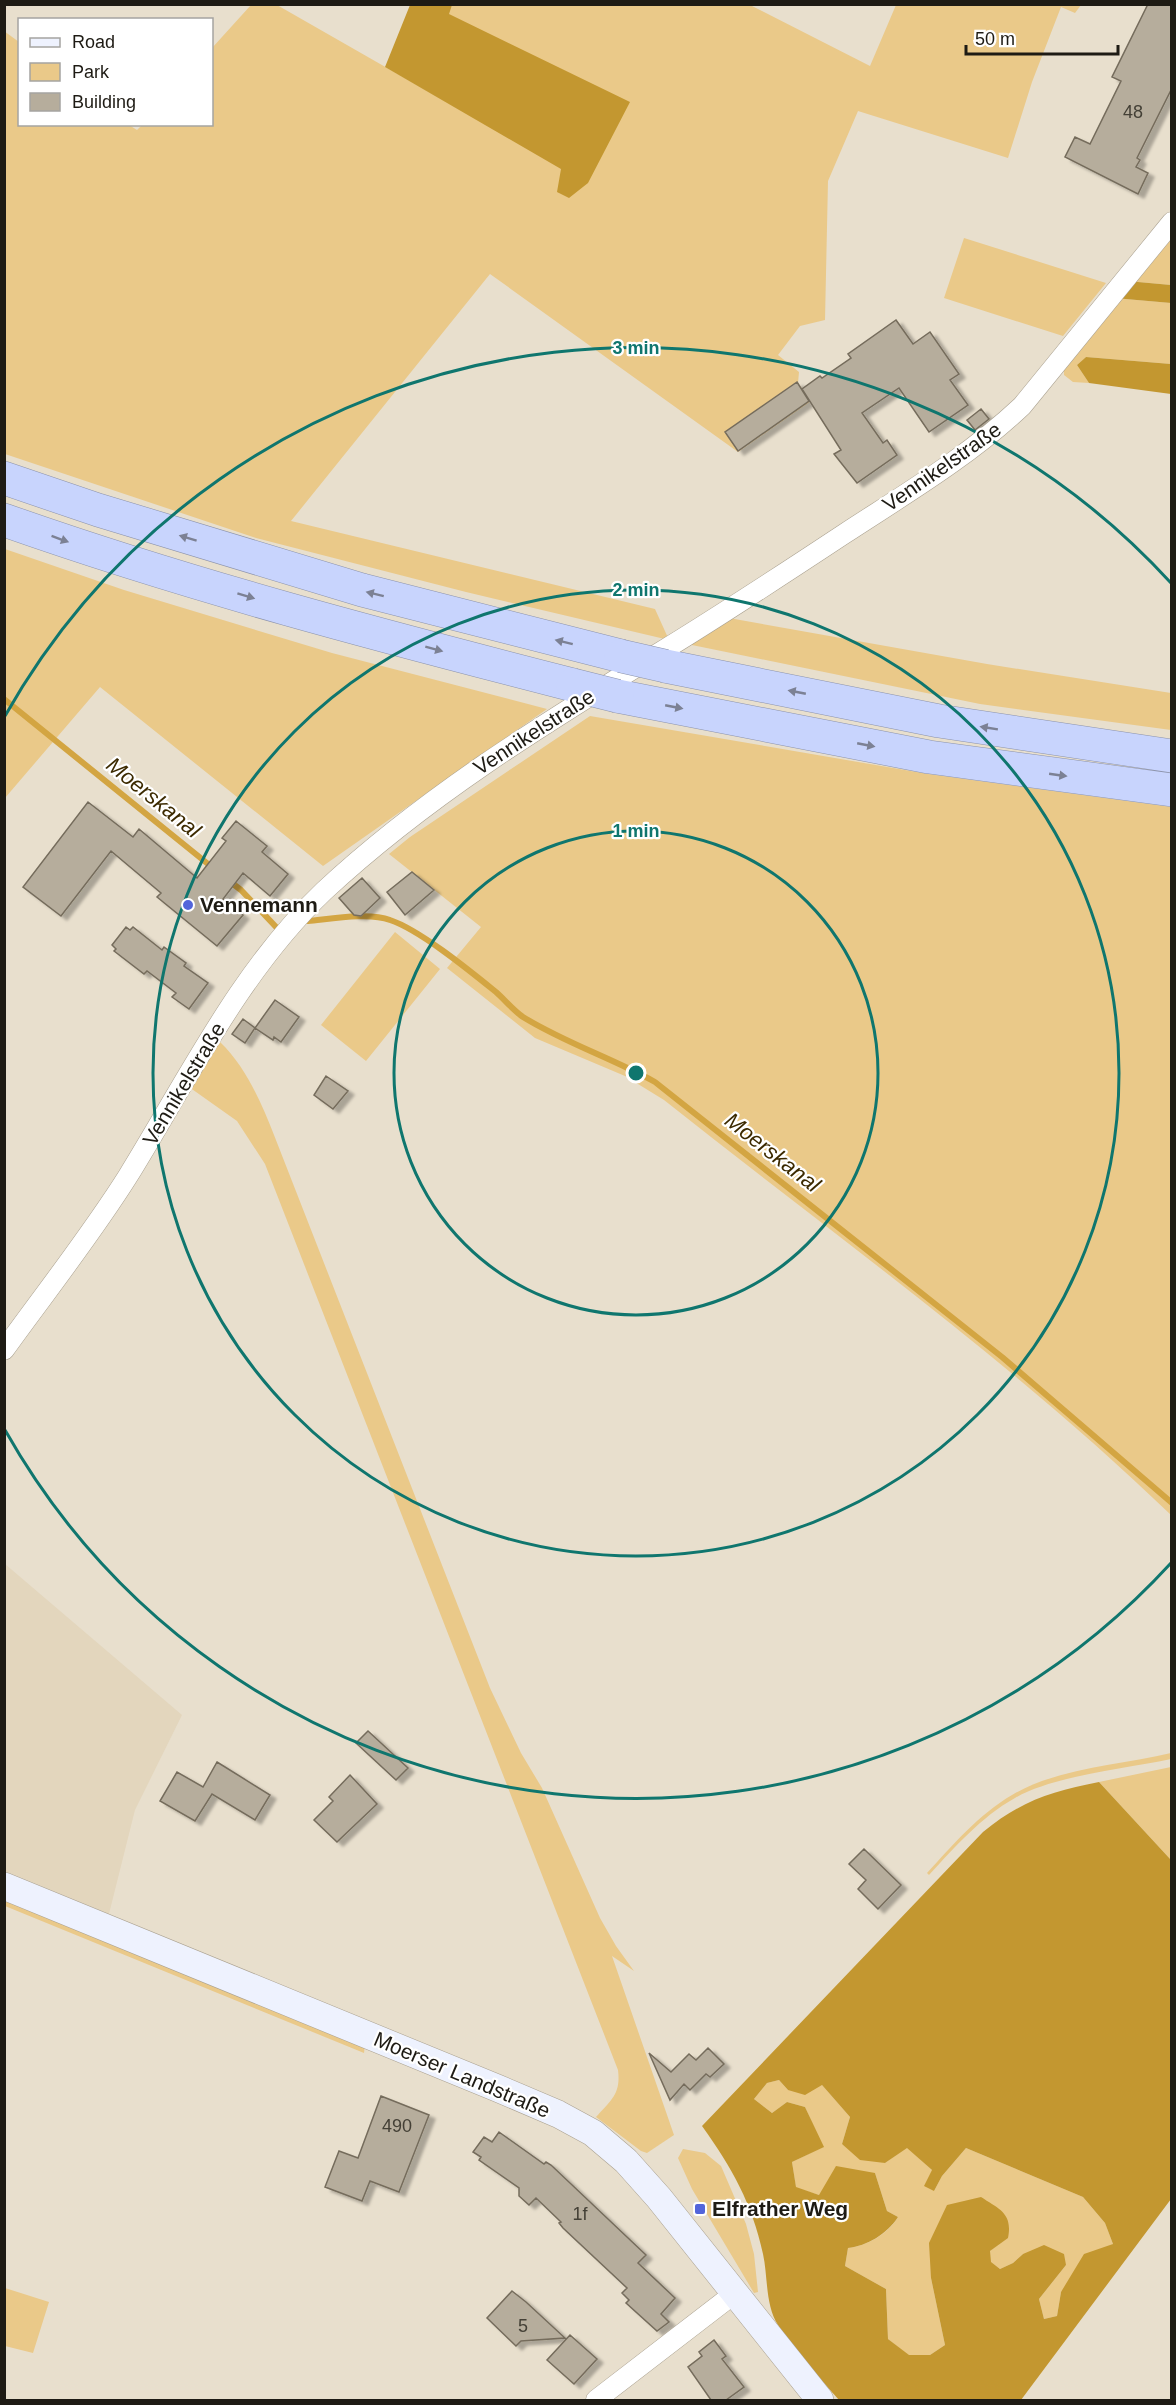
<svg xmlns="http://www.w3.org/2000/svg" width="1176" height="2405" viewBox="0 0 1176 2405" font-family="Arial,sans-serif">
<defs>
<filter id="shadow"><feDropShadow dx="6" dy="4" stdDeviation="1.5" flood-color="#0004"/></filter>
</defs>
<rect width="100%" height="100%" fill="#e8dfcd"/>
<path fill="#e3d6bd" d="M5 1564 182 1715 135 1810 109 1914 5 1871Z"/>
<path fill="#eac989" d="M251 5H277L588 183 448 13 452 5H750L870 66 896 5H1081L1075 13 1061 7 1032 82 1008 158 858 111 828 181 825 320 800 326 778 355 799 372 798 383 811 401 738 452 490 274 291 521 655 609 669 640 466 592 256 538 5 454 4 31 19 42 20 124 129 125 137 130 142 125 212 124V48Z
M1171 230V285L1127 281Z
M964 238 1106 283 1063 336 944 298Z
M1114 298 1171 303V364L1086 357 1077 365 1089 383 1073 382 1064 375V364Z
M5 549 124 590 332 653 547 709 323 866 100 687 5 798Z
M729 618 987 664 1171 693V730L980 704 687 644Z
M590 716 928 774 1171 807V1515C1014 1363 835 1236 664 1100L625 1076 535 1038 447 968 481 927 389 854 410 837Z
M395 932 440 969 366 1061 321 1025Z
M220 1042C246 1067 261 1102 274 1135L490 1688 521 1753 542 1788 600 1918 616 1946 634 1971 612 1956 674 2135 647 2153 641 2151 596 2117C611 2100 621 2094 618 2070L265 1164 237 1121 189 1087Z
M1171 1753V1759C1125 1769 1055 1775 1015 1798 981 1817 955 1847 929 1875L927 1873C953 1845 978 1815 1012 1795 1057 1768 1121 1765 1171 1753Z
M1171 1767V1860L1099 1782Z
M4 1896 365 2044 364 2053 5 1906Z
M779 2080 788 2090 822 2085 850 2117 842 2144 885 2163 907 2147 932 2170 934 2191 942 2176 966 2148 1083 2197 1105 2223 1113 2244 1061 2292 1057 2316 1044 2319 1039 2299 1066 2265 1023 2254 1013 2263 1000 2269 990 2262V2251L998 2244 931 2278 945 2345 930 2355 909 2356 888 2339 886 2289 845 2266 848 2248C867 2246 888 2234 898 2217L887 2211 875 2173 819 2195 796 2188 792 2162 823 2147 805 2107 787 2102 772 2113 754 2099 767 2083Z
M683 2149 705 2153 721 2166 746 2224 754 2254 758 2292 754 2293 692 2189 678 2158Z
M5 2288 49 2302 33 2353 5 2346Z"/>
<path fill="#c39730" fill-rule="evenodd" d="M410 5H452L449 14 630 102 588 183 569 198 557 192 561 169 385 67Z
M1127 281 1171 285V303L1114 298Z
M1086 357 1171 364V394L1089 383 1077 365Z
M1099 1782 1171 1860V2199L1021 2400H839C820 2378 793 2349 778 2325 765 2305 768 2276 763 2254 752 2203 732 2168 702 2126L983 1832C1021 1801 1052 1791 1099 1782ZM779 2080 788 2090 805 2095 822 2085 850 2117 842 2144 860 2160 885 2163 907 2148 932 2170 924 2186 934 2191 942 2176 966 2148 1083 2197 1105 2223 1113 2244 1084 2254 1061 2292 1057 2316 1044 2319 1039 2299 1066 2265 1064 2254 1044 2245 1023 2254 1013 2263 1000 2269 991 2262 990 2251 1008 2238C1013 2213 999 2209 981 2197L947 2205 929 2243 931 2278 945 2345 930 2355H909L888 2339 886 2289 845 2266 848 2248C867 2246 887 2234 898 2217L887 2211 875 2173 836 2166 819 2195 796 2187 792 2162 824 2147 805 2107 787 2102 772 2113 754 2099 767 2083Z"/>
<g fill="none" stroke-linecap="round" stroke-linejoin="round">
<path stroke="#d3a542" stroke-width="6" d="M4 699 213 868
M228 880 241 890 277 928
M308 921C330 919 369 912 390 920 420 930 470 971 496 992 505 1000 513 1010 523 1017 565 1043 612 1058 655 1082L1002 1357 1172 1503"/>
</g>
<path fill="#b6ad9c" stroke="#756c5c" stroke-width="1.5" filter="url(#shadow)" d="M1148 4H1172V88L1137 158 1140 160 1136 167 1148 173 1138 194 1065 157 1075 137 1090 144 1121 81 1112 77Z
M896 320 913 344 930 332 959 374 950 380 968 405 929 432 899 388 862 413 883 443 887 440 897 455 857 483 834 454 841 450 802 389 820 376 822 378 851 358 848 354Z
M797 382 809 401 738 451 725 432Z
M981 409 989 419 975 430 967 420Z
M88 802 133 837 139 829 197 878 226 841 222 838 236 821 267 846 262 852 288 874 270 896 243 873 223 899 243 915 217 946 157 897 161 893 111 851 61 916 23 887Z
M412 872 434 890 405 915 387 892Z
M362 878 380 898 361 916 354 915 339 898Z
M126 927 130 930 133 927 162 950 164 947 186 963 184 966 208 983 189 1009 172 997 176 993 147 971 144 974 114 951 116 949 112 945Z
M275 1000 299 1017 281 1042 274 1037 273 1040 255 1028Z
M243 1019 255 1028 245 1043 232 1034Z
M326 1076 348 1091 333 1109 314 1095Z
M368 1731 408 1768 396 1780 356 1743Z
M217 1762 270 1795 255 1820 212 1794 195 1821 160 1801 177 1772 203 1787Z
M350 1775 377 1804 337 1842 314 1820 333 1801 329 1797Z
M864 1849 901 1885 878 1909 858 1889 866 1880 849 1864Z
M708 2048 724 2064 710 2077 706 2074 690 2090 684 2084 670 2100 649 2053 671 2072 689 2054 696 2060Z
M381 2096 429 2115 399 2192 370 2181 362 2201 325 2187 339 2151 358 2158Z
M499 2132 544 2164 546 2162 551 2165 646 2255 638 2263 675 2298 661 2314 669 2322 657 2331 626 2303 629 2300 622 2293 627 2288 563 2228 559 2223 561 2222 536 2198 529 2205 519 2196V2188L479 2160 481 2157 473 2152 484 2137 492 2142Z
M512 2291 526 2302 565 2338 521 2341 516 2346 487 2318Z
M570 2335 597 2359 574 2384 547 2360Z
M714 2340 726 2356 722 2359 744 2387 726 2400H711L688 2367 702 2356 699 2352Z"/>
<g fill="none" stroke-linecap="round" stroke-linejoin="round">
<g stroke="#aaa190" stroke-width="21">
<path id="street" d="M4 1350C45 1293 91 1235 128 1176 188 1079 240 971 324 891 425 797 542 725 659 653 721 615 782 575 844 534 905 494 968 457 1022 406L1172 222
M596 2400 735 2293"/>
</g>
<g stroke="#aaa190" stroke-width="28">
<path id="secondary" d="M4 1886 497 2088 558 2114 593 2133 626 2161 659 2198 820 2400"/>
</g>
<g stroke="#8c93ab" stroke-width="34">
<path id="highway" d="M4 478 98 510 362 590 621 656
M4 520C191 586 382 636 573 685
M665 666 939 721 1172 756
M617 696 929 757 1172 790"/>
</g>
<use href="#street" stroke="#fff" stroke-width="20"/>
<use href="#secondary" stroke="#eef2fe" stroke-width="27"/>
<use href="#highway" stroke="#c8d4fd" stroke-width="33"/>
<g stroke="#8c93ab" stroke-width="34" stroke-linecap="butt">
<path id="highway-bridge" d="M621 656 665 666
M573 685 617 696"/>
</g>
<use href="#highway-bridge" stroke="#c8d4fd" stroke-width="33"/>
</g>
<defs><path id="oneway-solid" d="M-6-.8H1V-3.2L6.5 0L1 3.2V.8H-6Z" transform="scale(1.5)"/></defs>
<g fill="#7c8194">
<use href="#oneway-solid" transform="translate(188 538) rotate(-163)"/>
<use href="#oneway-solid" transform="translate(60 539) rotate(20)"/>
<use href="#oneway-solid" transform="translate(375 594) rotate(-166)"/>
<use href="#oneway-solid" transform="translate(246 596) rotate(17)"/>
<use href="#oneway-solid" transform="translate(564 642) rotate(-166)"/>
<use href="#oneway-solid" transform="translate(434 649) rotate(15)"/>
<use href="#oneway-solid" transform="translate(797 692) rotate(-169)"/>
<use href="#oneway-solid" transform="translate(674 707) rotate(11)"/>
<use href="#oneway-solid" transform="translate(989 728) rotate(-171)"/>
<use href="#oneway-solid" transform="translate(866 745) rotate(11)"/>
<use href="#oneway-solid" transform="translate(1058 775) rotate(8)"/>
</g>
<g fill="none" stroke="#0f766e" stroke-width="3">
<circle cx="636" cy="1073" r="242"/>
<circle cx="636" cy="1073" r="483"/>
<path d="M1171 1563A725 725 0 0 1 5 1430M5 716A725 725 0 0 1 1171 583"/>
</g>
<g fill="#5365db" stroke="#fff" stroke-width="2">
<circle cx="188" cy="905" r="6"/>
<rect x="694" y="2203" width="12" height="12" rx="3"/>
</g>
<g text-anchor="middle" stroke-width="4.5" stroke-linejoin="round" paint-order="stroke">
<g font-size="18" fill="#444036">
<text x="1133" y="118">48</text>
<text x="397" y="2132">490</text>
<text x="580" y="2220">1f</text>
<text x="523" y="2332">5</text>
</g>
<g font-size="21" fill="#1e1b14" stroke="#fff">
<text transform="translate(942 467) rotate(-35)" y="7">Vennikelstraße</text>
<text transform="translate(534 732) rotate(-33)" y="7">Vennikelstraße</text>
<text transform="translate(184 1084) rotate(-59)" y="7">Vennikelstraße</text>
<text transform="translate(462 2075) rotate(23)" y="7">Moerser Landstraße</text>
</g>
<g font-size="21" font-weight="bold" fill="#1e1b14" stroke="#fff" text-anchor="start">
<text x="200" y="912">Vennemann</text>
<text x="712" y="2216">Elfrather Weg</text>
</g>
<g font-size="22" font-style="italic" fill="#3c2a00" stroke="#fff">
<text transform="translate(154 797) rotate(39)" y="8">Moerskanal</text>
<text transform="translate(773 1152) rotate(38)" y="8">Moerskanal</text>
</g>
</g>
<circle cx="636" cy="1073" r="9" fill="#0f766e" stroke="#fff" stroke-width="3"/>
<g font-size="18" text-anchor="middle" font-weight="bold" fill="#0f766e" stroke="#fff" stroke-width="4.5" stroke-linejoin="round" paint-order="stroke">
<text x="636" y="354">3 min</text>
<text x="636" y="596">2 min</text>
<text x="636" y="837">1 min</text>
</g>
<rect width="1176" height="2405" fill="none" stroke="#1e1b14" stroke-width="12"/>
<rect x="18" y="18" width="195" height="108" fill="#ffffff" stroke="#a5a4a1" stroke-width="1.5"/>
<rect x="30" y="38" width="30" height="9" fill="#eef2fe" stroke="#a5a4a1" stroke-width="1.5"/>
<text x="72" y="48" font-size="18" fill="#1e1b14">Road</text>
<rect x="30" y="63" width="30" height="18" fill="#eac989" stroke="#a5a4a1" stroke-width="1.5"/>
<text x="72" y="78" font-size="18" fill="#1e1b14">Park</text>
<rect x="30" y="93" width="30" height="18" fill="#b6ad9c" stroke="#a5a4a1" stroke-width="1.5"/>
<text x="72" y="108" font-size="18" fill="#1e1b14">Building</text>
<path d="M966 45v9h152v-9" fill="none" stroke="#1e1b14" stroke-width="3"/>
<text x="975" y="45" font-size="18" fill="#1e1b14" stroke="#ffffff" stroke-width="4.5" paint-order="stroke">50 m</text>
</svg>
